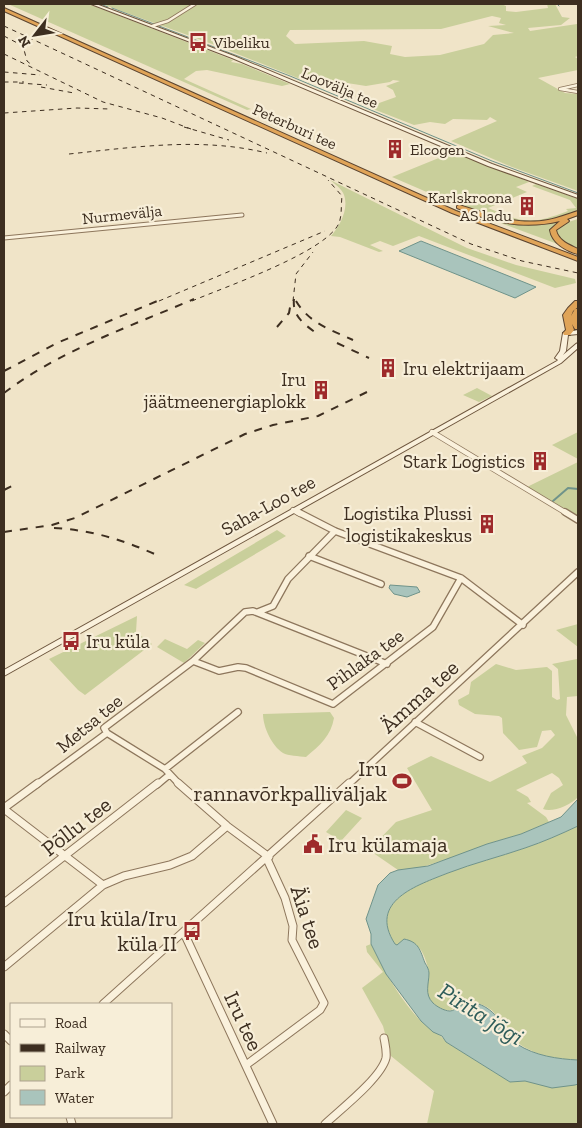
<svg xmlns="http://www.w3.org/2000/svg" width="582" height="1128" viewBox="0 0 582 1128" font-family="'Zilla Slab',serif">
<rect width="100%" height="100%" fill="#f0e4c8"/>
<path fill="#c9cf9b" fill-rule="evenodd" d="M8 4H85L94 6 233 60 231 62 242 64 290 84 282 86 207 70 196 71 184 79 251 109 247 110Z
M102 4H501L506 6V11L516 12 548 8 547 4H555L562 17 570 18 561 25 528 28 530 31 577 24 578 56 575 57 578 59V70L538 78 565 93 578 94V191L512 167 451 141 497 121 490 117 487 120 453 119 445 124 430 122 414 125 368 107 396 97 393 90 386 86 400 81 393 80 390 82 366 86 347 83H310L215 45ZM492 16 501 18 499 23 506 25 488 26 514 33 493 35 484 44 440 55 405 57 390 54 392 46 364 41 295 44 286 36 290 30 441 29Z
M4 7 436 202 578 257 498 228 437 203Z
M456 151 529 182 516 187 527 192 488 208C524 223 531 225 568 211L566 209 576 208 570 200 532 186 536 184 578 199V211L561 218 527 224 473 212 392 177Z
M330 180 467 248 516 265 575 279 576 283 555 288 419 236 393 246 380 241 370 245 383 251 379 252 340 237 331 236C340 226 349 209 344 195 342 189 335 184 330 180Z
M576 215 578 216 559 223 551 230 553 239 563 246 495 221C524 228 549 225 576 215Z
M578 219V251L561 242 555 232 565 223Z
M477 388 492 396 479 402 463 395Z
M578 432V459L552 445Z
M578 462V517L528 487 529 486Z
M277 530 286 536 196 589 184 585Z
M137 616 136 632 152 644 85 695 78 690 49 659Z
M578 624V647L556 630Z
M165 639 187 649 198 640 205 643 184 663 157 647Z
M577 659 578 660V696L567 697 566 715 578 739V797C571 805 552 813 543 809L551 793 563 785 559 778 552 773 516 790 528 797 531 802 527 803 546 817 549 822 521 834 487 844 466 853 416 869 398 870 369 850 396 822 432 810 407 768 431 756 490 782 527 763 522 756 542 748 555 735 551 730 542 731 537 747 519 750 503 733 502 718 499 716 475 714 459 705 458 700 469 694 471 682 496 664 516 670 547 667 552 671V697L557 700 560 699 558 669 552 664Z
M330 712 334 718C331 736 320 745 306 757 299 756 288 756 283 753 272 746 263 727 263 714Z
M346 810 362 818 341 841 326 832Z
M578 826V1060C555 1060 528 1054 511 1037 509 1034 505 1033 503 1030 495 1019 499 1013 485 1006 459 994 455 1023 433 1003 424 995 429 984 429 974 429 969 424 953 420 949 417 945 409 942 404 939L397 945 395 944C367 901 418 885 448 873 474 863 499 857 525 848 543 842 561 834 578 826Z
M371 944C382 968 403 1004 422 1022 430 1030 440 1033 446 1042L510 1082 525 1081 536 1083 578 1084V1124H427L434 1091 391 1056 383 1026 362 988 383 972 367 952 366 946Z"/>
<path fill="#a9c4bc" stroke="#6f938a" d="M421 241 536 287 515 298 399 251Z
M390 585 417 587 420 592 407 597 394 594 389 588Z
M578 799V826C561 834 543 842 525 848 499 857 474 863 448 873 418 885 367 901 395 944L397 945 404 939C419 942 420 950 425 963 427 966 429 970 429 973 429 984 424 994 433 1003 436 1006 444 1011 450 1011 454 1011 456 1008 459 1006 478 997 493 1010 503 1025V1030C508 1034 512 1040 517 1044 535 1056 558 1059 578 1060V1084L575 1085 552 1088 525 1081 510 1082 446 1042 442 1036 433 1032 421 1021 386 974 371 944V934L366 919 378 885 390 873 398 870 428 866 487 844 521 834 561 817Z"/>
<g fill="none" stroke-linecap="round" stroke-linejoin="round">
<path stroke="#6f938a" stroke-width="1" d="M100 4 108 7
M557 4 559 6
M112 8 154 24
M159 26 290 76 492 161 578 193"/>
<path stroke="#6f938a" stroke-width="2" d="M553 501 568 488 578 489"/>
<g stroke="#8d765c" stroke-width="4">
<path id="street-far4" d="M152 26 168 21 195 4
M560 89 578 92
M560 89 578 85"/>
</g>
<g stroke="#8d765c" stroke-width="5">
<path id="street-far3" d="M4 238 242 215"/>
</g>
<g stroke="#8d765c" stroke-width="6">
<path id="street-far2" d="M432 432 568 514
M293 510 300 514"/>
</g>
<g stroke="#8d765c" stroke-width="8">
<path id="street-far1" d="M298 512 335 531 461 578 523 625
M565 512 578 520
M309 556 381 584
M258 612 273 606 288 579 335 531
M193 661 245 612 253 611 387 664
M415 722 480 757
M107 733 165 769 180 785
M165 769 238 712
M36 785 107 733 104 728 193 661 219 671 238 667 246 668 333 704 433 627 461 578
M157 785 169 775
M348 785 578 572"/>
</g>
<g stroke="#8d765c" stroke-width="9">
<path id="street" d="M178 783 227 826 269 857
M4 808 38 783
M4 809 103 885
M4 903 158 783
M184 933 273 1124
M4 967 103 885 124 876 170 865 192 856 227 826
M103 1004 349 783
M4 1034 11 1041
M246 1065 320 1010 324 1003 292 940 293 926 285 898 267 859
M4 1092 11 1085
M70 1117 72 1124
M325 1124C341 1109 381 1078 386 1058 387 1051 385 1044 384 1038"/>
</g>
<g stroke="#6f573f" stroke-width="2">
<path id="secondary" d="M91 4H96L234 56 492 164 578 195V198L488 166 232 58Z
M578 330V334L568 335 566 351 563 355 576 344 578 343V348L561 363 4 676V670L557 361 558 360 555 358 560 351 563 333Z"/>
</g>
<g stroke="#5b4430" stroke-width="2">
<path id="highway" d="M4 8 456 211 578 257V261L452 213 4 11Z
M459 205C489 214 516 226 548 220 558 218 568 214 578 211V215L567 219 569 221 568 222 556 230C558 241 570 245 578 249V254C566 251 552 243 550 230L560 221C523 230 491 222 457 208V206Z
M575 301H578V307L573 311 571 316 575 309H578L577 319 578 329H575L572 324 574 330 570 335H564L563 333 566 330 563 315 568 308Z"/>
</g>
<use href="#street-far4" stroke="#faf1dc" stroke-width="2.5"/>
<use href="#street-far3" stroke="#faf1dc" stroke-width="3"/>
<use href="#street-far2" stroke="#faf1dc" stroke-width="4.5"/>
<use href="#street-far1" stroke="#faf1dc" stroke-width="5.5"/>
<use href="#street" stroke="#faf1dc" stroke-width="7"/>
<use href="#secondary" fill="#faf1dc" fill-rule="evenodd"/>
<use href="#highway" fill="#e0a458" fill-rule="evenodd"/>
<path stroke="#3d2e20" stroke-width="1" stroke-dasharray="4.5 4.5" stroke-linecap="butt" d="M4 26 471 244 522 261 578 273
M4 36 23 46 27 61 33 66
M4 54 103 102 162 118 191 129
M4 72 40 75
M4 82H24
M19 83 47 85
M41 87 74 93
M4 113 77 108 110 109
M184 127 229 140
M69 154C136 147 201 137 267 153
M159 301 325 231
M192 301C222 288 327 252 339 223 342 216 341 204 342 196L328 180
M293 301 296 274 313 252"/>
<path stroke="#3d2e20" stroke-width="2" stroke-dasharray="8 8" stroke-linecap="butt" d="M294 299C292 316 304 324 316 333
M296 301C309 323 331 330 353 340
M277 327 289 313 291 302
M337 343 369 358
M4 371 57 343 162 299
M4 393C61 350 129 327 194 299
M4 490 16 484
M54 528C92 530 124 540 159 556
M4 532 52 525 75 518 245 434 273 425 318 416 369 391"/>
</g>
<defs>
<g id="bus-bare" transform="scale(1.5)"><path d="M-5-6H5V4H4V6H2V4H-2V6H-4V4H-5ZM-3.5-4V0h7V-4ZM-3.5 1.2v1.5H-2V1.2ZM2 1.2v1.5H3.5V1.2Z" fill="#9e2a2b" stroke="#f7eed8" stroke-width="2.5" paint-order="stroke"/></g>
<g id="building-bare" transform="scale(1.5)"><path d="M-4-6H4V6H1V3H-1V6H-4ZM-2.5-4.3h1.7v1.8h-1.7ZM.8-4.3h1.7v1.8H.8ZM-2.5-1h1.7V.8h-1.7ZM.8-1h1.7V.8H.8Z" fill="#9e2a2b" stroke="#f7eed8" stroke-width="2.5" paint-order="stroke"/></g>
<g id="stadium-bare" transform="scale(1.5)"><path d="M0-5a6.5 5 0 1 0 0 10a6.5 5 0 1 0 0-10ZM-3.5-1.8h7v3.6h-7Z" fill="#9e2a2b" stroke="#f7eed8" stroke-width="2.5" paint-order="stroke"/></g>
<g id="civic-bare" transform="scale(1.5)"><path d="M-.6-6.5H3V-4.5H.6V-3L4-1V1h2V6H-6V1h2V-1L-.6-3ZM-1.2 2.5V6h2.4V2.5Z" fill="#9e2a2b" stroke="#f7eed8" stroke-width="2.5" paint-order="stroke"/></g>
</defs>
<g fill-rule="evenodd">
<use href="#bus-bare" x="198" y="42"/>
<use href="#building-bare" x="395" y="149"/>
<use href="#building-bare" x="527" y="206"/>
<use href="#building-bare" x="388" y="368"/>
<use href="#building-bare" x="321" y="390"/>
<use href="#building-bare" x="540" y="461"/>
<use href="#building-bare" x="487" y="524"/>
<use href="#bus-bare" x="71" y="641"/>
<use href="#stadium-bare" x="402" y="781"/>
<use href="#civic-bare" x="313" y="844"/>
<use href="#bus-bare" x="192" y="931"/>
</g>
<g text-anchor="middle" stroke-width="4.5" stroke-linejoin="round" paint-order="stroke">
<g font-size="16" fill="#3d2e20" stroke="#f7eed8" text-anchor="start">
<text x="213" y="48">Vibeliku</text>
<text x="410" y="155">Elcogen</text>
<text x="512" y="203" text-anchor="end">Karlskroona<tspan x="512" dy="18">AS ladu</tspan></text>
</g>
<g font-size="16" fill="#3d2e20" stroke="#f7eed8">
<text transform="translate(340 87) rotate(23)" y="6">Loovälja tee</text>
<text transform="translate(295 126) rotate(24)" y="6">Peterburi tee</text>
<text transform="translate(122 214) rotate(-6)" y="6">Nurmevälja</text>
</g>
<g font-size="19" fill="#3d2e20" stroke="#f7eed8" text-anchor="end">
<text x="403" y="375" text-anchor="start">Iru elektrijaam</text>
<text x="306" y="386">Iru<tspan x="306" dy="22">jäätmeenergiaplokk</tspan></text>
<text x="525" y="468">Stark Logistics</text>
<text x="472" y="520">Logistika Plussi<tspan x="472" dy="22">logistikakeskus</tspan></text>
<text x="86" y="648" text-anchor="start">Iru küla</text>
</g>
<g font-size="19" fill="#3d2e20" stroke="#f7eed8">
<text transform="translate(268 505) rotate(-29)" y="7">Saha-Loo tee</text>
<text transform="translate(365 659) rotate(-36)" y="7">Pihlaka tee</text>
<text transform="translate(89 723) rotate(-40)" y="7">Metsa tee</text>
</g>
<g font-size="22" fill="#3d2e20" stroke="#f7eed8">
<text transform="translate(419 696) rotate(-42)" y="8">Ämma tee</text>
<text transform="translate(76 826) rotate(-38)" y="8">Põllu tee</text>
<text transform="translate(308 917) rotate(72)" y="8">Äia tee</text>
<text transform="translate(244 1021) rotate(65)" y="8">Iru tee</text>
</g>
<g font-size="22" fill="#3d2e20" stroke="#f7eed8" text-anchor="end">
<text x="387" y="776">Iru<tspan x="387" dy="25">rannavõrkpalliväljak</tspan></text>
<text x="328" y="852" text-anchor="start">Iru külamaja</text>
<text x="177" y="926">Iru küla/Iru<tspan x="177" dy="25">küla II</tspan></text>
</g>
<g font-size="24" font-style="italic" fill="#2f5d5a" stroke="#f7eed8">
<text transform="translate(481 1014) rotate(32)" y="8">Pirita jõgi</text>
</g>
</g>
<rect width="582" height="1128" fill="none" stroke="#3d2e20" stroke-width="10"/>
<rect x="10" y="1003" width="162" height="115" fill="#f7eed8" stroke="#ada18e"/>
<rect x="20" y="1019" width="25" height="8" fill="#faf1dc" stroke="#ada18e"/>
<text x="55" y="1028" font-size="15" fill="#3d2e20">Road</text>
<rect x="20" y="1044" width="25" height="8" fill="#3d2e20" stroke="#ada18e"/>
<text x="55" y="1053" font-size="15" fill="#3d2e20">Railway</text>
<rect x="20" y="1066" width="25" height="15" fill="#c9cf9b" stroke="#ada18e"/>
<text x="55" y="1078" font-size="15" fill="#3d2e20">Park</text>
<rect x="20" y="1090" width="25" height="15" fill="#a9c4bc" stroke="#ada18e"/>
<text x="55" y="1103" font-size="15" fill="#3d2e20">Water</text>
<g transform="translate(35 35) rotate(239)" stroke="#f7eed8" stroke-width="4" paint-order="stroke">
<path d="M0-4L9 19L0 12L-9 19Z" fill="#3d2e20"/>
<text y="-8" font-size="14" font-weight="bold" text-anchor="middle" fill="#3d2e20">N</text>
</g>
</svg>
